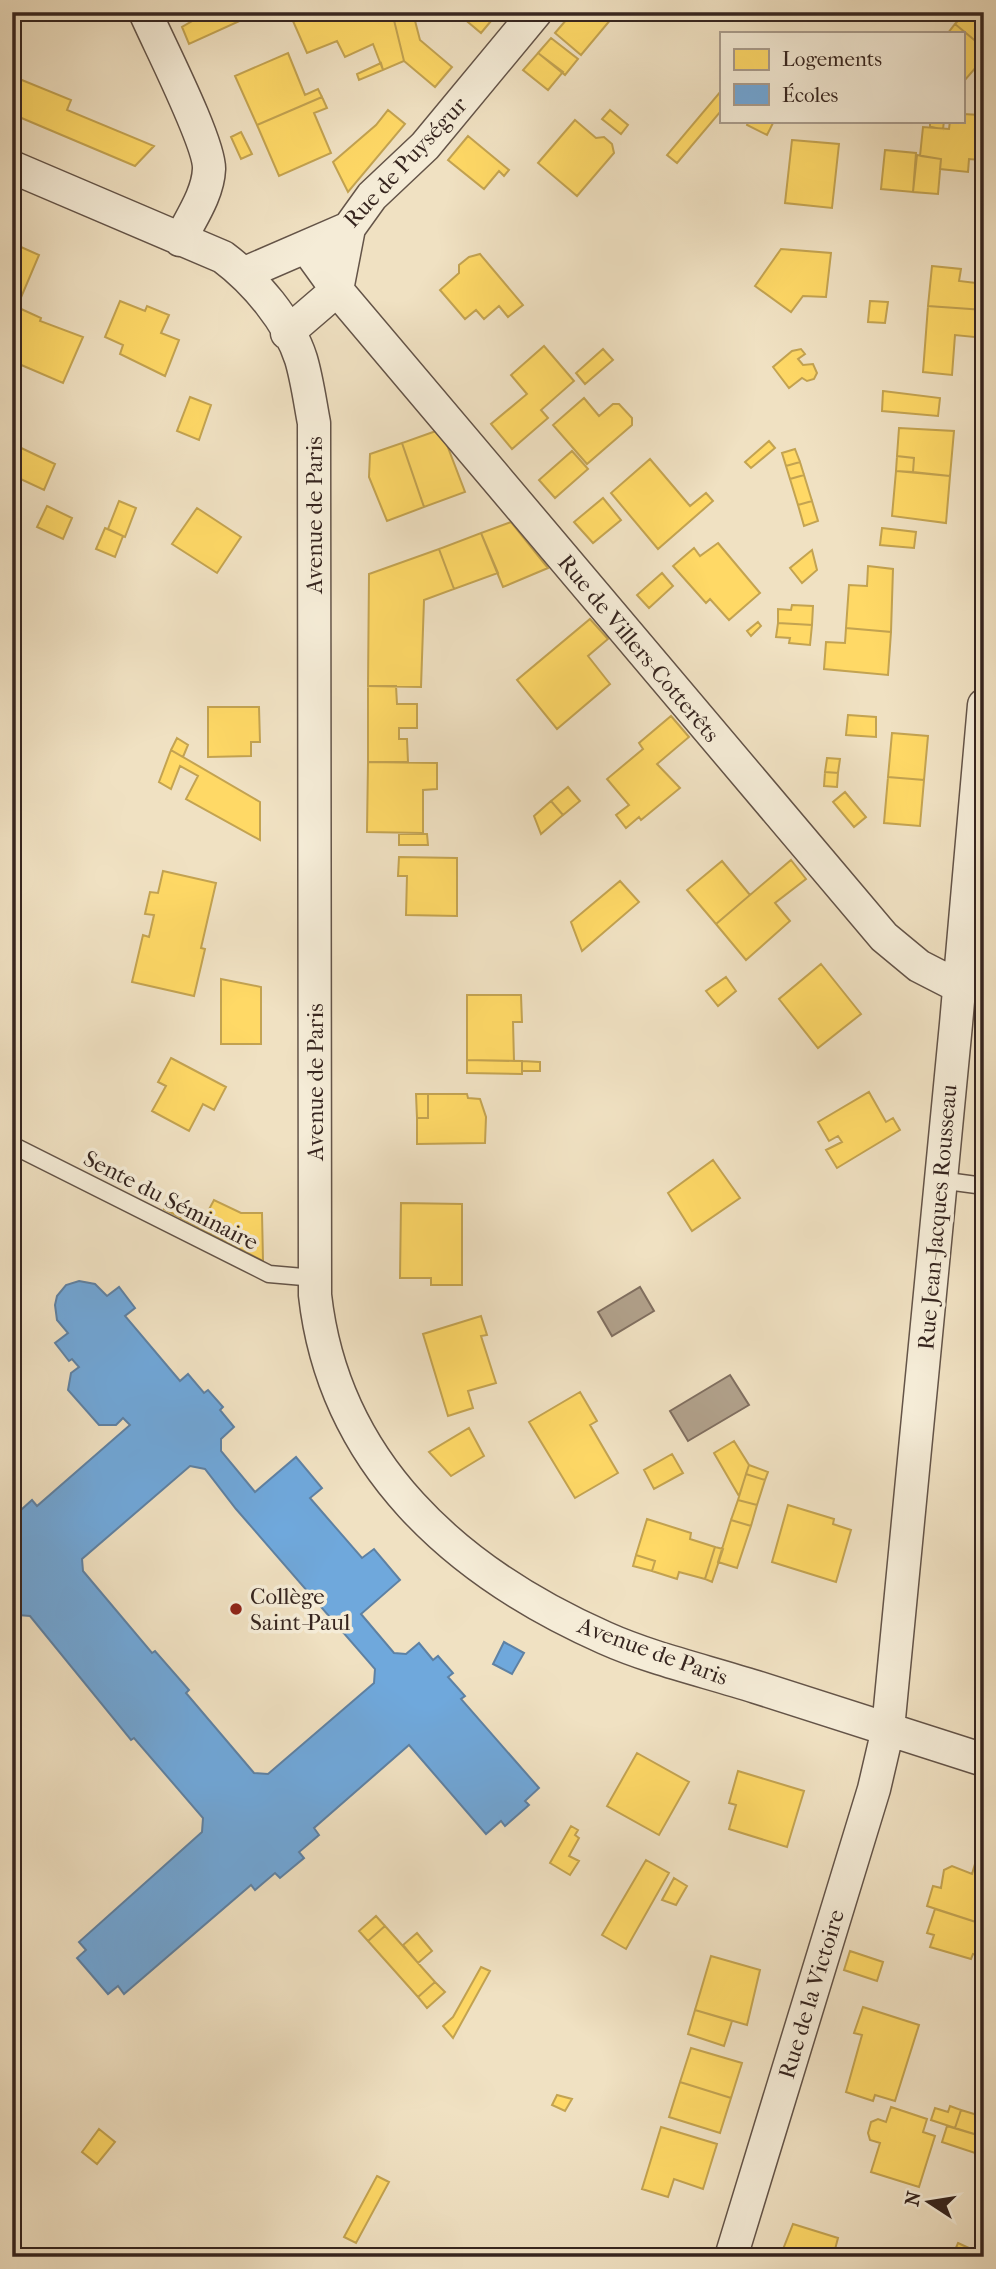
<svg xmlns="http://www.w3.org/2000/svg" width="996" height="2269" viewBox="0 0 996 2269" font-family="'IM FELL French Canon',serif">
<rect width="100%" height="100%" fill="#f0e1c2"/>
<filter id="stains"><feTurbulence type="fractalNoise" baseFrequency=".00286" numOctaves="4"/><feColorMatrix values="0 0 0 0 .2 0 0 0 0 .09 0 0 0 0 .02 0 0 0 .5 -.17"/></filter>
<radialGradient id="worn" r=".72"><stop offset=".6" stop-color="#630" stop-opacity="0"/><stop offset="1" stop-color="#630" stop-opacity=".3"/></radialGradient>
<path fill="#b1a18b" stroke="#806f60" stroke-width="2" d="M640 1287 654 1311 612 1336 598 1312Z
M730 1375 749 1405 688 1441 670 1411Z"/>
<path fill="#ffd966" stroke="#c3a351" stroke-width="2" d="M208 12H241L244 19 189 44 182 27Z
M289 12H392L404 61 383 70 373 44 345 57 337 41 307 53Z
M392 12H407L408 18 414 17 420 40 452 67 435 87 404 61Z
M456 12H481L491 21 481 33Z
M573 12H617L581 55 555 33Z
M966 12H984V48L955 24Z
M955 24 984 48V58L965 80 963 33H948Z
M551 38 578 59 565 75 538 53Z
M288 53 305 95 318 89 322 97 257 125 235 76Z
M538 53 563 72 548 90 523 70Z
M381 63 383 70 359 80 357 74Z
M12 76 71 100 67 110 154 146 135 166 12 114Z
M721 91V111L677 163 667 155Z
M322 97 327 108 314 113 331 153 279 176 257 125Z
M388 110 405 124 348 192 333 162 376 125Z
M610 110 628 125 621 134 602 119Z
M963 114 980 115 978 132 983 133 980 160 969 159 968 172 940 169 941 159 920 156 923 127 949 129 950 121H963Z
M575 120 596 138 604 137 612 144 614 153 577 196 538 163Z
M748 121H774L767 135 747 125Z
M930 121H944L943 129 930 127Z
M241 132 252 154 241 159 231 137Z
M468 136 509 170 504 176 499 171 484 189 448 160Z
M792 140 839 144 832 208 785 203Z
M885 150 916 153 913 192 881 189Z
M917 155 941 159 938 194 913 192Z
M12 243 39 255 17 307 12 305Z
M781 249 831 253 826 297 803 296 791 312 755 286Z
M480 254 523 305 508 317 499 306 484 319 476 310 465 319 440 290 459 273V265L469 257Z
M932 266 961 269 959 281 984 284V310L928 306Z
M120 301 145 311 147 306 169 315 161 333 179 340 165 376 120 354 123 345 105 337Z
M870 301 888 302 885 323 868 322Z
M928 306 984 310V338L955 335 952 375 923 372Z
M19 308 41 318 40 321 83 337 63 383 12 361V325Z
M544 346 574 381 541 410 548 418 512 449 491 424 527 394 511 375Z
M603 349 613 360 585 384 576 373Z
M801 349 805 354 798 359 803 365 813 364 817 373 814 379 807 381 802 378 789 388 773 367 792 351Z
M883 391 940 398 938 416 882 411Z
M190 397 211 405 199 440 177 431Z
M584 398 599 416 613 404H619L632 418V425L587 464 553 425Z
M899 428 954 431 950 476 913 472 914 458 897 456Z
M436 431 447 445 465 492 424 507 402 443Z
M769 441 775 448 751 468 745 462Z
M402 443 424 507 387 521 369 477 370 454Z
M17 446 55 464 44 490 12 475V456Z
M795 449 800 462 786 466 782 453Z
M572 451 588 469 555 498 539 480Z
M897 456 914 458 913 472 896 471Z
M650 459 690 506 706 493 713 501 658 549 611 493Z
M800 462 804 475 790 479 786 466Z
M896 471 950 476 946 523 892 516Z
M804 475 812 501 798 505 790 479Z
M603 498 621 520 593 543 574 522Z
M119 501 136 508 125 537 108 529Z
M812 501 818 521 804 526 798 505Z
M47 506 72 518 63 539 37 527Z
M197 508 241 537 217 573 172 544Z
M511 522 548 568 503 587 481 533Z
M105 528 123 536 115 557 96 549Z
M882 528 916 532 914 548 880 545Z
M481 533 498 573 454 589 439 549Z
M718 543 760 593 729 620 710 599 706 603 673 566 694 548 700 556Z
M439 549 454 589 424 600 421 687 368 686 369 574Z
M812 550 817 570 802 583 790 568Z
M868 566 893 569 891 632 846 628 849 585 867 586Z
M662 573 673 586 649 608 637 595Z
M792 605 813 606 812 625 778 623V609L791 610Z
M590 619 608 639 588 656 610 684 557 729 517 680Z
M758 622 761 626 751 636 747 631Z
M778 623 812 625 810 645 789 643 790 638 776 637Z
M846 628 891 632 888 675 824 669 826 642 845 643Z
M368 686H396L397 704H417V728H399V739H407L408 762H368Z
M208 707H259L260 742H251V756L208 757Z
M848 715 876 717V737L846 735Z
M671 716 689 737 657 764 680 788 641 820 639 817 626 828 616 815 629 805 607 779 643 749 639 743Z
M892 733 928 736 924 780 888 777Z
M177 738 188 745 183 757 171 750Z
M171 750 260 802V840L186 799 198 776 180 766 171 789 159 782Z
M827 758 840 759 838 773 825 772Z
M368 762 437 763V789L423 790V833L367 832Z
M825 772 838 773 837 787 824 786Z
M888 777 924 780 920 826 884 823Z
M568 787 580 801 563 815 551 801Z
M845 792 866 817 854 827 833 802Z
M551 801 563 815 541 834 534 816Z
M399 834H427L428 845H399Z
M399 857 457 858V916L406 915 407 876H398Z
M791 860 806 879 775 903 790 921 746 960 716 924Z
M722 861 750 895 716 924 687 890Z
M163 871 216 883 201 948 205 949 194 996 132 982 143 935 149 937 154 915 145 914 150 892 158 893Z
M620 881 639 902 582 951 571 922Z
M821 964 861 1014 818 1048 779 999Z
M726 977 736 991 718 1006 706 991Z
M221 979 261 987V1044H221Z
M467 995H521L522 1022H513L514 1061 467 1060Z
M171 1058 226 1087 214 1110 203 1104 189 1131 152 1111 166 1086 158 1082Z
M467 1060 522 1061V1074L467 1073Z
M522 1061 540 1062V1071H522Z
M869 1092 886 1122 893 1118 900 1130 837 1168 826 1150 842 1142 838 1136 829 1141 818 1122Z
M416 1094H428V1118H417Z
M428 1094H467L468 1098 480 1099 486 1117 485 1143 417 1144V1118H428Z
M713 1160 740 1198 692 1231 668 1193Z
M170 1197 206 1215 214 1200 241 1213H262L263 1261 164 1209Z
M401 1203 462 1204V1285H431V1278H400Z
M481 1316 487 1335 481 1336 496 1383 468 1391 473 1408 448 1416 423 1334Z
M580 1392 597 1421 590 1425 618 1473 575 1498 529 1422Z
M469 1428 484 1456 451 1476 429 1452Z
M734 1441 749 1465 739 1496 714 1453Z
M672 1454 683 1473 654 1489 644 1470Z
M749 1465 768 1472 765 1480 746 1474Z
M746 1474 765 1480 757 1505 738 1500Z
M738 1500 757 1505 751 1526 731 1520Z
M788 1505 834 1519 833 1524 851 1530 836 1582 772 1562Z
M647 1519 691 1533 690 1539 715 1547 705 1579 679 1572 677 1579 652 1571 655 1561 636 1555Z
M731 1520 751 1526 737 1568 718 1562Z
M715 1547 723 1549 712 1582 705 1579Z
M636 1555 655 1561 652 1571 633 1566Z
M637 1753 689 1782 659 1835 607 1806Z
M738 1771 804 1791 787 1847 729 1829 736 1805 729 1803Z
M571 1826 578 1830 575 1835 579 1838 569 1856 579 1861 570 1875 550 1863Z
M646 1860 669 1873 626 1949 602 1935Z
M975 1864 984 1866 982 1924 927 1906 933 1886 941 1888 944 1870 952 1866 972 1874Z
M674 1878 687 1886 676 1905 662 1900Z
M935 1909 982 1924 984 1944 980 1956 973 1954 971 1959 930 1947 934 1935 927 1933Z
M376 1916 385 1926 368 1941 359 1931Z
M385 1926 435 1982 418 1997 368 1941Z
M417 1933 432 1951 418 1963 403 1945Z
M850 1951 883 1962 877 1981 844 1970Z
M711 1956 760 1970 747 2025 695 2010Z
M481 1967 490 1971 453 2038 443 2026 453 2017Z
M435 1982 445 1992 427 2008 418 1997Z
M863 2007 919 2025 895 2101 875 2095 873 2101 846 2092 862 2035 854 2033Z
M695 2010 732 2021 724 2046 688 2034Z
M691 2048 742 2063 731 2098 680 2082Z
M680 2082 731 2098 720 2133 669 2117Z
M557 2095 572 2099 565 2111 552 2105Z
M950 2106 961 2110 955 2128 931 2120 935 2108 948 2112Z
M891 2107 927 2119 923 2132 935 2136 919 2187 871 2172 880 2143 870 2140 868 2133 871 2122 878 2119 886 2122Z
M961 2110 984 2117V2137L955 2128Z
M947 2126 984 2137 981 2155 942 2142Z
M661 2127 717 2144 703 2189 674 2179 668 2197 642 2189Z
M99 2129 115 2142 97 2164 82 2152Z
M377 2176 389 2182 356 2243 344 2237Z
M793 2224 838 2238 833 2257H780Z
M958 2243 984 2255V2257H952Z"/>
<path fill="#6fa8dc" stroke="#5e81a3" stroke-width="2" fill-rule="evenodd" d="M79 1281 95 1284 107 1296 119 1287 135 1308 125 1316 180 1381 188 1374 204 1393 208 1390 223 1407 220 1410 234 1427 221 1439V1451L255 1492 296 1457 322 1488 310 1498 362 1558 374 1549 400 1580 361 1614 394 1653 406 1654 419 1643 433 1660 438 1656 453 1673 448 1677 465 1696 461 1699 539 1788 525 1801 529 1805 505 1826 501 1821 486 1834 409 1745 314 1828 319 1835 299 1852 304 1858 280 1878 275 1873 255 1890 251 1885 124 1994 118 1986 108 1994 77 1958 86 1950 79 1942 202 1832 203 1818 134 1738 131 1740 30 1616 18 1615 12 1620V1518L32 1500 37 1506 130 1425 123 1418 116 1425H99L68 1390 71 1373 79 1367 72 1359 69 1361 55 1343 68 1333 57 1320 55 1305 57 1296 66 1285ZM190 1466 205 1469 236 1509 375 1669 374 1683 268 1774 254 1773 186 1693 189 1690 155 1651 152 1653 83 1571 82 1559Z
M504 1642 524 1653 512 1674 493 1664Z"/>
<g fill="none" stroke-linecap="round" stroke-linejoin="round">
<g stroke="#645448" stroke-width="19">
<path id="lane" d="M12 1145 269 1274 315 1278
M939 1180 984 1186"/>
</g>
<g stroke="#645448" stroke-width="35">
<path id="street" d="M145 12C158 42 210 143 209 169 208 194 191 218 180 240
M12 167 223 257C255 281 289 321 301 359 307 379 310 402 314 423L315 1295C334 1464 456 1572 605 1638 652 1659 706 1671 756 1687 832 1712 908 1736 984 1760
M306 247 337 290 884 937 919 966 958 986
M245 273 349 228 372 196 425 146 536 12
M287 333 337 290 349 228
M731 2257 874 1789 888 1729 956 1024 984 705"/>
</g>
<use href="#lane" stroke="#f5ecd7" stroke-width="16"/>
<use href="#street" stroke="#f5ecd7" stroke-width="32"/>
</g>
<circle fill="#8f2418" stroke="#f5ecd7" stroke-width="2.5" cx="236" cy="1609" r="7"/>
<g text-anchor="middle" stroke-width="7" stroke-linejoin="round" paint-order="stroke">
<g font-size="23" fill="#36251f" stroke="#f5ecd7">
<text transform="translate(405 162) rotate(-47)" y="8">Rue de Puységur</text>
<text transform="translate(314 515) rotate(-90)" y="8">Avenue de Paris</text>
<text transform="translate(639 648) rotate(50)" y="8">Rue de Villers-Cotterêts</text>
<text transform="translate(315 1082) rotate(-90)" y="8">Avenue de Paris</text>
<text transform="translate(171 1200) rotate(27)" y="8">Sente du Séminaire</text>
<text transform="translate(937 1217) rotate(-85)" y="8">Rue Jean-Jacques Rousseau</text>
<text transform="translate(653 1651) rotate(20)" y="8">Avenue de Paris</text>
<text transform="translate(811 1994) rotate(-73)" y="8">Rue de la Victoire</text>
</g>
<g font-size="23" fill="#36251f" stroke="#f5ecd7" text-anchor="start">
<text x="250" y="1604">Collège<tspan x="250" dy="26">Saint-Paul</tspan></text>
</g>
</g>
<rect width="996" height="2269" fill="none" stroke="#f0e1c2" stroke-width="42"/>
<rect x="14" y="14" width="968" height="2241" fill="none" stroke="#36251f" stroke-width="3.5"/>
<rect x="21" y="21" width="954" height="2227" fill="none" stroke="#36251f" stroke-width="2"/>
<rect x="720" y="32" width="245" height="91" fill="#f5ecd7" stroke="#a99c8d" stroke-width="2"/>
<rect x="734" y="49" width="35" height="21" fill="#ffd966" stroke="#a99c8d" stroke-width="2"/>
<text x="782" y="66" font-size="21" fill="#36251f">Logements</text>
<rect x="734" y="84" width="35" height="21" fill="#6fa8dc" stroke="#a99c8d" stroke-width="2"/>
<text x="782" y="102" font-size="21" fill="#36251f">Écoles</text>
<g transform="translate(929 2202) rotate(282)" stroke="#f5ecd7" stroke-width="5" paint-order="stroke">
<path d="M0-5L12 26L0 18L-12 26Z" fill="#36251f"/>
<text y="-10" font-size="19" font-weight="bold" text-anchor="middle" fill="#36251f">N</text>
</g>
<rect width="100%" height="100%" filter="url(#stains)"/>
<rect width="100%" height="100%" fill="url(#worn)"/>
</svg>
